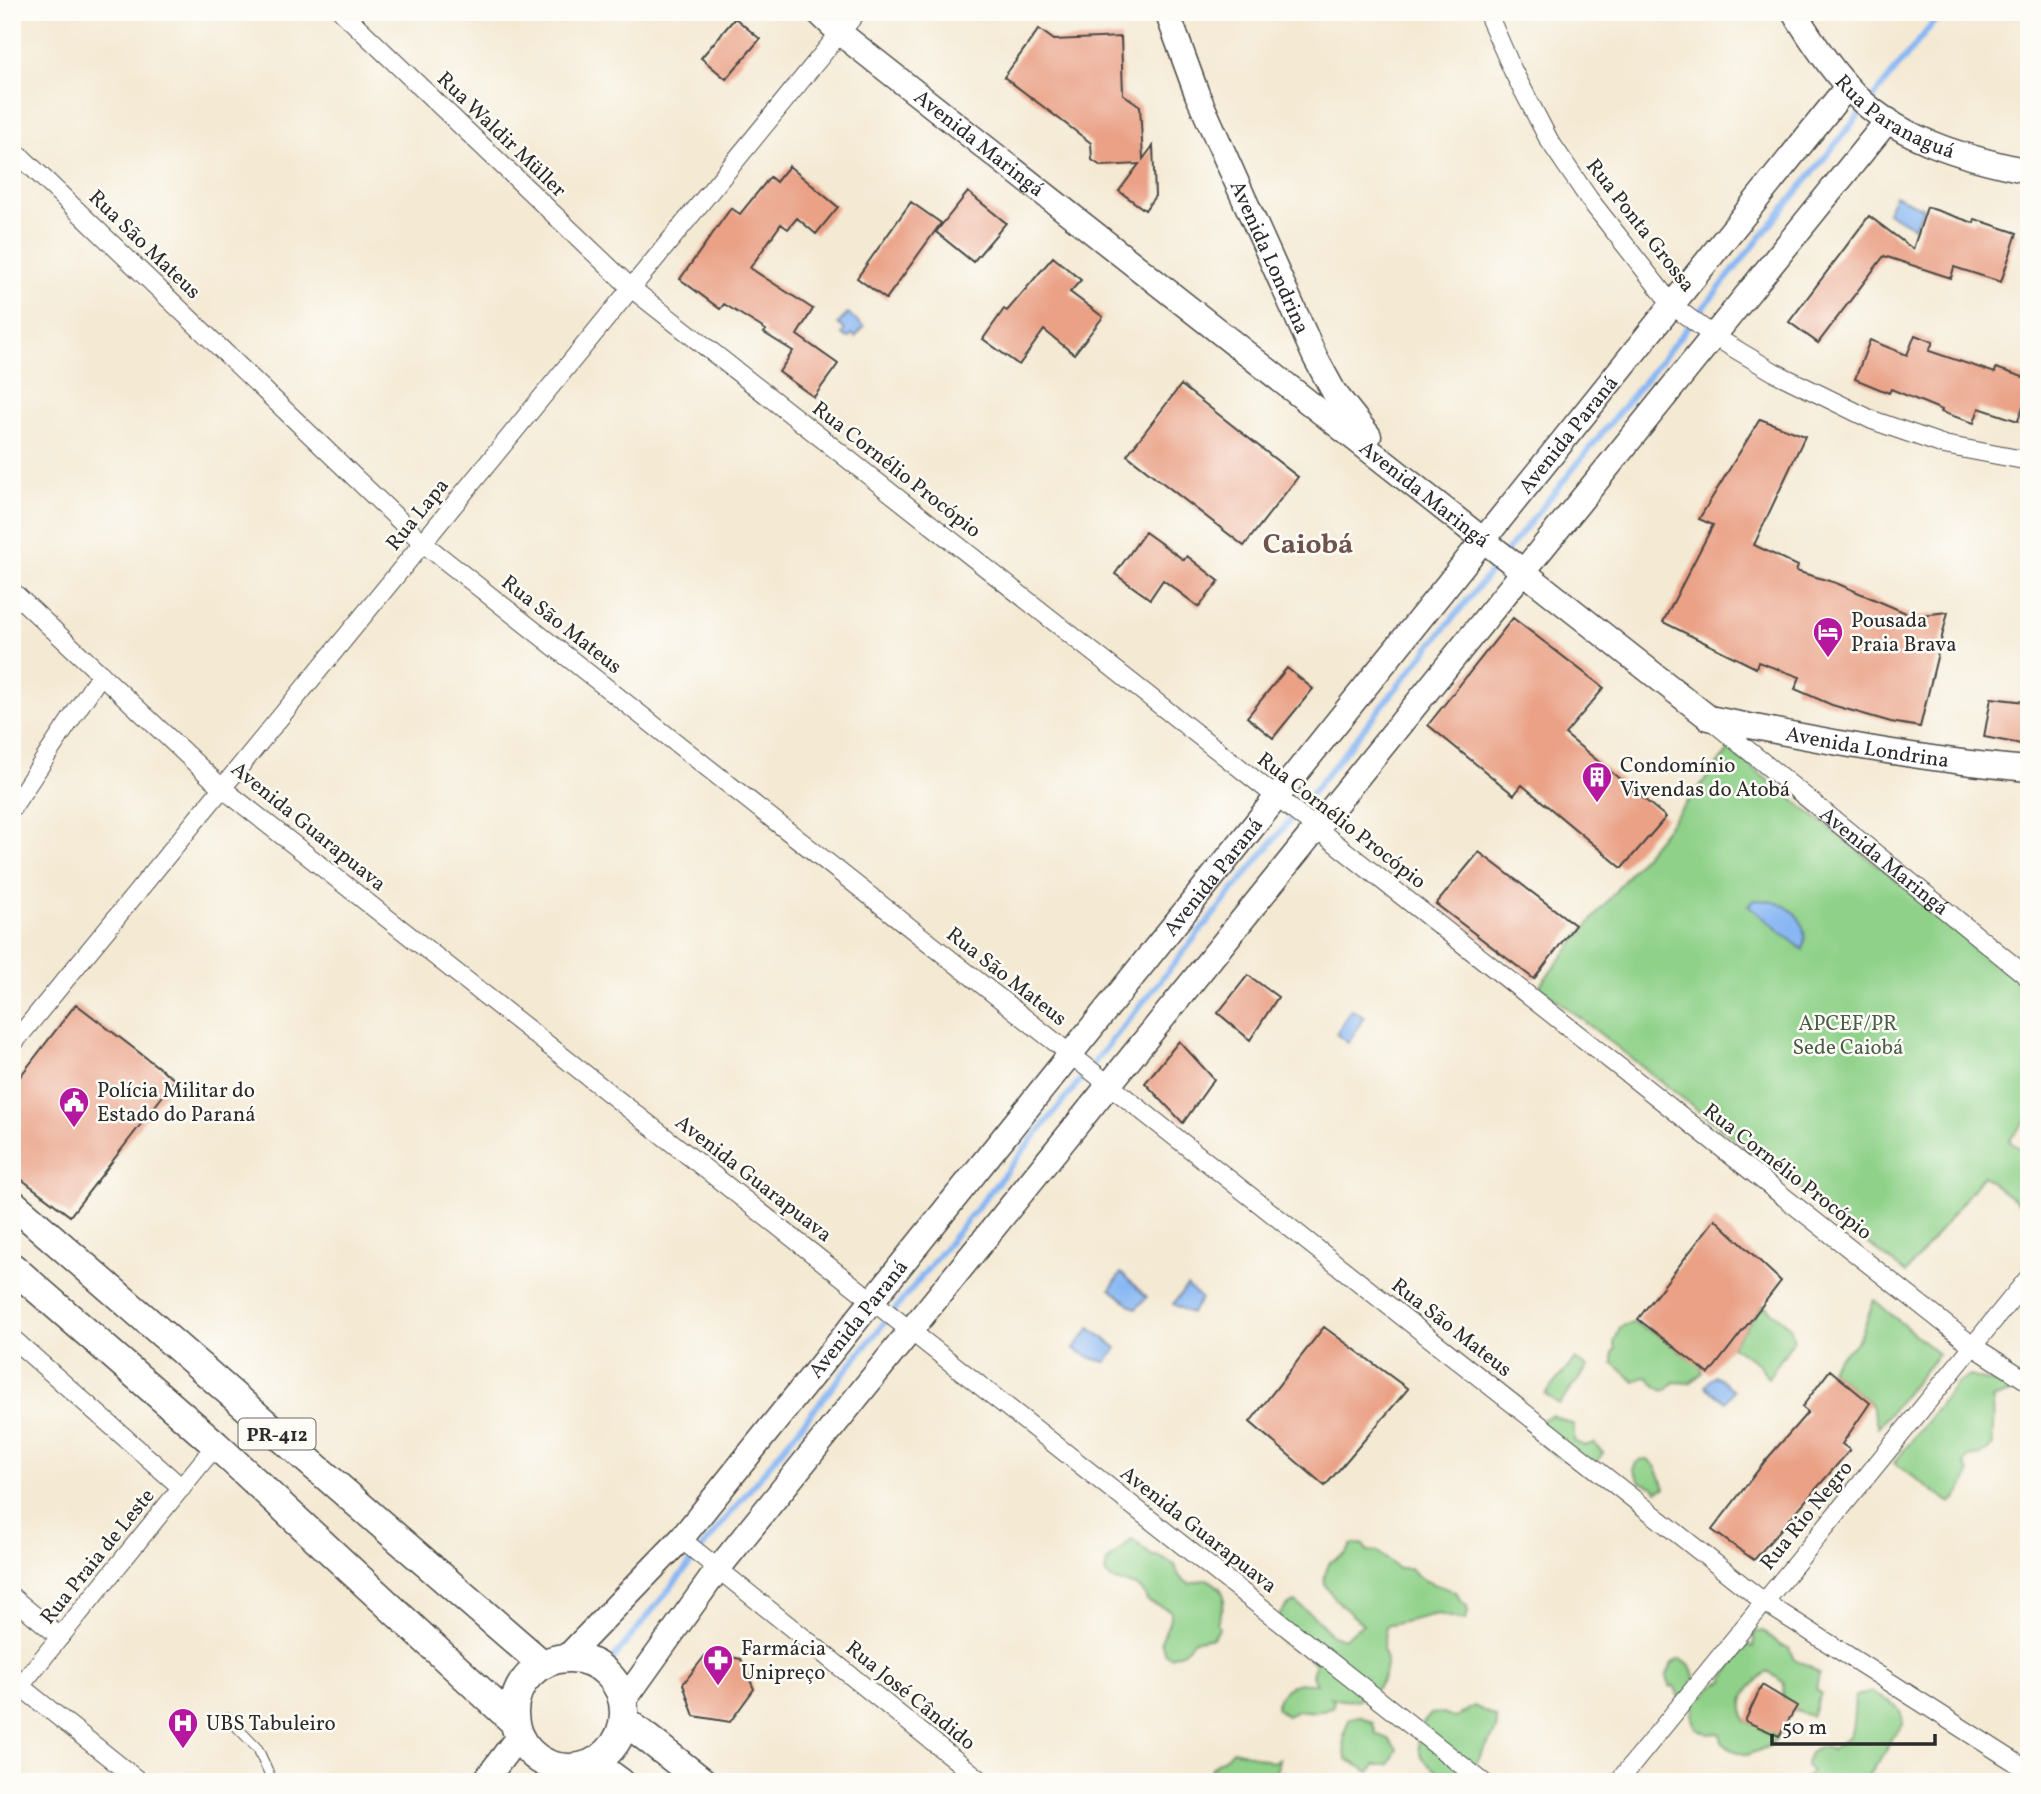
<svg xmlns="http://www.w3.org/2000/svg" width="2041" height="1794" viewBox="0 0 2041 1794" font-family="Vollkorn,serif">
<rect width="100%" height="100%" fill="#fdfcf7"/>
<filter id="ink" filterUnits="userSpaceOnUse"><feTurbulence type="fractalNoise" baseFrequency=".0143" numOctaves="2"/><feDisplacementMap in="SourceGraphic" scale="14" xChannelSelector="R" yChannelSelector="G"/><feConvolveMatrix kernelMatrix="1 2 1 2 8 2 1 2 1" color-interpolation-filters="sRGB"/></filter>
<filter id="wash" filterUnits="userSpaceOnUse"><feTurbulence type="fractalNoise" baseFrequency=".00686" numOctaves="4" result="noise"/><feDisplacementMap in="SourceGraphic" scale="28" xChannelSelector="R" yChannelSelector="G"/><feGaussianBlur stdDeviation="1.57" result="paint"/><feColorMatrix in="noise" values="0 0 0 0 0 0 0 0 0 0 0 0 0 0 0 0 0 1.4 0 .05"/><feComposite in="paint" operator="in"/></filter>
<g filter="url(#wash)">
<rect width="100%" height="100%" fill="#f4e9d3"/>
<path fill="#8fd189" stroke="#5d7e5a" stroke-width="2" d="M1729 750 2029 983V1116L2009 1141 2029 1155V1211L1983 1176 1906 1273 1539 986Z
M1874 1300 1938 1354 1878 1427 1870 1403 1830 1370C1835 1356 1848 1353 1856 1342 1865 1331 1869 1313 1874 1300Z
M1763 1305 1790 1326 1794 1340 1768 1378 1759 1364 1731 1346Z
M1633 1323 1656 1333 1701 1367 1702 1373 1690 1383 1674 1382C1663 1399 1658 1387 1649 1378L1644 1377 1635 1382 1613 1363V1353L1616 1349 1614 1343 1620 1327Z
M1575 1359 1588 1367 1559 1404 1545 1394Z
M1970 1376 2002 1385 2010 1393 1992 1399C1996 1414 1991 1430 1993 1446L1981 1455 1968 1457 1964 1464 1969 1473C1965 1485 1960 1497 1950 1503L1894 1463 1957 1383Z
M1552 1415 1574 1425V1441L1584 1446 1594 1443 1603 1453 1595 1463 1570 1458C1557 1465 1539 1442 1535 1430L1542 1420Z
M1641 1460H1648L1656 1467 1665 1488 1657 1491 1654 1487 1640 1482 1633 1469 1636 1463Z
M1132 1539 1152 1556H1158L1175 1565C1178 1576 1180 1579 1190 1584L1207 1579C1230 1591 1226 1601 1217 1622L1219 1628 1213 1637 1193 1641 1184 1652 1170 1657 1165 1653 1161 1641 1171 1618V1611L1147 1601C1139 1575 1119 1591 1105 1573L1107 1562Z
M1362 1544 1368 1551 1378 1552 1397 1568H1410C1422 1584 1439 1584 1457 1593L1460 1600 1467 1606 1468 1613 1465 1620 1437 1614 1386 1626C1385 1634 1383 1641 1383 1648 1383 1654 1387 1658 1386 1664 1384 1694 1357 1707 1331 1697L1334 1701 1332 1707 1316 1712 1297 1710 1287 1716 1276 1708C1278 1687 1298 1680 1316 1684L1312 1675 1315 1665C1302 1648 1293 1653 1283 1643 1268 1629 1280 1606 1296 1602L1318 1620 1331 1635 1344 1639 1363 1624C1355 1618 1328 1594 1325 1584 1323 1576 1327 1569 1330 1562L1347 1553 1351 1545Z
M1763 1631 1780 1645 1789 1648 1794 1659 1808 1665 1819 1674 1816 1689 1821 1694 1812 1716C1791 1710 1780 1709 1784 1683L1768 1671C1751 1687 1737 1693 1745 1721L1754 1725 1764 1724 1771 1733 1779 1736 1768 1747 1747 1755 1730 1749 1722 1742 1720 1733 1708 1734 1696 1728 1692 1716 1694 1701 1679 1698 1675 1687 1669 1686 1666 1677 1672 1663 1680 1659C1699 1668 1696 1682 1695 1700 1709 1696 1707 1685 1724 1681V1677L1747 1645 1753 1647 1755 1632Z
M1871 1692C1887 1703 1902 1701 1903 1725L1892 1737 1885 1753 1863 1782H1802L1812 1771 1806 1766C1807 1750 1818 1743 1832 1750 1839 1743 1843 1741 1849 1736 1855 1730 1853 1705 1856 1696Z
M1474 1706 1497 1718C1498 1731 1492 1738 1485 1748 1481 1754 1478 1761 1473 1766 1460 1780 1436 1775 1425 1761 1418 1753 1418 1740 1417 1730L1431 1714 1442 1713 1456 1718Z
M1359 1716 1373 1723 1376 1734 1388 1739 1397 1749 1389 1765H1375L1370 1772 1346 1759C1344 1741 1342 1735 1350 1718Z
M1232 1750C1249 1753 1257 1758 1273 1762L1279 1759 1277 1769 1267 1782H1207C1209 1761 1222 1764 1232 1750Z"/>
<path fill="#88b7f3" stroke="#5a718f" stroke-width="2" d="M1895 195 1923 208 1914 227 1887 212Z
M848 313 864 327 855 337 852 334 848 338 842 334 845 330 838 324Z
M1755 900C1786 900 1811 916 1803 950L1748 905Z
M1351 1009 1364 1017 1348 1043 1336 1034Z
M1121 1273 1147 1297 1136 1309 1110 1289Z
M1187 1286 1201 1299 1191 1314 1173 1304Z
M1090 1328 1117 1348 1106 1362 1091 1358 1074 1349Z
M1715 1375 1734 1390 1726 1402 1705 1386Z"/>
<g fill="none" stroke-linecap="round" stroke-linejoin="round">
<path stroke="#88b7f3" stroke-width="6" d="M1871 100 1942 12
M1506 552 1864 109
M608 1665 1499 561"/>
</g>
<g id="blocks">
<path fill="#eaa186" d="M735 18 760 39 726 79 701 58Z
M1039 29 1054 40 1121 37 1123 94 1140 106 1143 159 1153 146 1155 196 1145 210 1119 191 1139 164 1101 166 1092 160 1091 143 1004 77Z
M789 166 838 207 816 234 797 218 788 229 781 224 750 268 813 309 797 335 838 364 814 397 779 372 793 351 764 333 766 330 724 304 720 309 680 279 731 208 740 214 770 177 776 182Z
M968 192 1006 223 973 262 936 232Z
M911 202 941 223 886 299 857 278Z
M1927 207 1974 223 1975 219 2017 233 2001 282 1954 267 1951 278 1884 256 1818 343 1789 322 1869 216 1913 249Z
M1053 257 1081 280 1070 292 1103 317 1074 354 1044 330 1019 365 983 339 1004 309 1007 311Z
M1915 335 1933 342 1929 351 1995 373 1996 368 2029 379V388L2018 421 1979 408 1974 423 1941 412 1942 410 1891 389 1889 393 1855 379 1870 340 1907 355Z
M1181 385 1298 477 1244 546 1127 455Z
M1760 419 1805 436 1754 545 1798 566 1796 571 1836 583 1913 616 1948 612 1920 727 1891 722 1832 705 1795 689 1800 677 1758 662 1756 668 1663 622 1713 525 1699 519Z
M1145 532 1184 560 1187 556 1219 581 1199 607 1163 580 1150 599 1115 574Z
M1513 618 1604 688 1565 734 1666 817 1622 868 1522 785 1514 795 1428 725Z
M1287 668 1313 689 1273 738 1247 717Z
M1991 698 2025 702 2021 744 1984 737Z
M1479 852 1575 925 1534 979 1436 904Z
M1248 975 1278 997 1250 1040 1218 1013Z
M76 1004 175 1080 70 1216 12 1172V1087Z
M1179 1041 1214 1079 1183 1123 1145 1083Z
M1715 1219 1781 1281 1709 1374 1638 1319Z
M1324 1327 1408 1389 1325 1486 1250 1422Z
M1830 1370 1870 1403 1842 1444 1850 1450 1754 1560 1712 1530 1766 1460 1808 1412 1802 1407Z
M707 1653 741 1659 754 1689 730 1722 694 1716 683 1684Z
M1762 1685 1797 1706 1779 1736 1745 1721Z"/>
</g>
</g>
<g filter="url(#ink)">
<use href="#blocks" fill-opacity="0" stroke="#494844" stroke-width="2"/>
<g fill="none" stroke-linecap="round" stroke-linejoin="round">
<g stroke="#494844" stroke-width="11">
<path id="lane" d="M228 1718 258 1749 273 1782"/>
</g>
<g stroke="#494844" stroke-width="20">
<g id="street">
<path d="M342 12 631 288 1973 1346 2029 1382"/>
<path d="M1487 12 1513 71 1549 140 1589 199 1673 306 1715 337 1774 372 1872 420 1944 445 2029 461"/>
<path d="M12 148 423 543 1764 1602 2029 1771"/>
<path d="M12 591 222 788 1483 1782"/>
<path id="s1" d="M1712 721 2029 978"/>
<path d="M12 808 101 674"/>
<path d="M12 1045 857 12"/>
<path d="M12 1338 182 1488"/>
<path d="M681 1539 983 1782"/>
<path d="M12 1597 60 1637"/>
<path d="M20 1686 140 1782"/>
<path d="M12 1696 216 1445"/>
<path d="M1618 1782 2029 1277"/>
</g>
</g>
<g stroke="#494844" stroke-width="27">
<g id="secondary">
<path id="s2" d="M818 12 840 33 1709 718C1815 739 1921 760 2029 769"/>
<path id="s3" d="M1167 12 1197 94 1315 357 1334 392 1369 436"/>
<path id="s4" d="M1794 12C1810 38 1827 64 1847 86 1892 138 1964 158 2029 171"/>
<path id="s5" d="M566 1658 681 1539 1847 87"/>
<path d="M623 1702 718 1569 1888 120"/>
<path d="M484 1782 518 1737"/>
<path d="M568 1782 577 1768"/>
</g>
</g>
<g stroke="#494844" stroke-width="31">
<path id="primary" d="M12 1203 542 1664
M12 1267 216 1445 513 1721
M514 1713a55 55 0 1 1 110 0a55 55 0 1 1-110 0Z
M624 1720 703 1782
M594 1763 620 1782"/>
</g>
<use href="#lane" stroke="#fff" stroke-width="9"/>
<use href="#street" stroke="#fff" stroke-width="18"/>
<use href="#secondary" stroke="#fff" stroke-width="24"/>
<use href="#primary" stroke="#fff" stroke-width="28"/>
</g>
</g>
<defs>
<g id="hotel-pin" transform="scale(1.575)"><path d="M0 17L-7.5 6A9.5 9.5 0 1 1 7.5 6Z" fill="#b5179e" stroke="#fdfcf7"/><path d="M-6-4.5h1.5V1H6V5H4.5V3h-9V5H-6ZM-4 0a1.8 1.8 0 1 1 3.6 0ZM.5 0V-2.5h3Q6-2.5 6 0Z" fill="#fff"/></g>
<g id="building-pin" transform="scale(1.575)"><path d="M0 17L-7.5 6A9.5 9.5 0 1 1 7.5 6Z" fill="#b5179e" stroke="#fdfcf7"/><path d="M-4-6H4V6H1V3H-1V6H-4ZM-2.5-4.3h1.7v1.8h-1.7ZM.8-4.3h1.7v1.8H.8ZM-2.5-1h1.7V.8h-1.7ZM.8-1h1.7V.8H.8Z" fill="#fff"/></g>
<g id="civic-pin" transform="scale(1.575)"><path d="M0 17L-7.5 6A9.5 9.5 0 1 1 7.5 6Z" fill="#b5179e" stroke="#fdfcf7"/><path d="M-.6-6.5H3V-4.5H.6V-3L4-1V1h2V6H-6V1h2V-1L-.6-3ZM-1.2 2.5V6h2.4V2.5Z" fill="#fff"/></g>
<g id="pharmacy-pin" transform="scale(1.575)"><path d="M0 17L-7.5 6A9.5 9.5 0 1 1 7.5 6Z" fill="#b5179e" stroke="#fdfcf7"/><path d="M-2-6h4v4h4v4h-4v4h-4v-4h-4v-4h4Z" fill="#fff"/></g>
<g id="hospital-pin" transform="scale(1.575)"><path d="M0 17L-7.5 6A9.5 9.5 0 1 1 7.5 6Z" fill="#b5179e" stroke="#fdfcf7"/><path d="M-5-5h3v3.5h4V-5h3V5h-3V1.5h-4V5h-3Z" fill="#fff"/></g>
</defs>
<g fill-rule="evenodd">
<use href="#hotel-pin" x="1828" y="632"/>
<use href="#building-pin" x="1597" y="777"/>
<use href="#civic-pin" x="74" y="1102"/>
<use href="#pharmacy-pin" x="718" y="1660"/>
<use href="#hospital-pin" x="183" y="1723"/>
</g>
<g text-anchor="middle" stroke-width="5" stroke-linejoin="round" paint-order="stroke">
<rect fill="#fdfcf7" stroke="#6a6a68" stroke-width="2" x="238.5" y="1418.5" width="77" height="31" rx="5"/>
<g font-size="19" font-weight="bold" fill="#2b2b2b">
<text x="277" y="1441">PR-412</text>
</g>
<g font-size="21" fill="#2b2b2b" stroke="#fdfcf7">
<text dy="7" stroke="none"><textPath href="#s4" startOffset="149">Rua Paranaguá</textPath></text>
<text transform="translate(502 134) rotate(44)" y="7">Rua Waldir Müller</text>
<text dy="7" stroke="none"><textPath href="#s2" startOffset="208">Avenida Maringá</textPath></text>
<text transform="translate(1641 225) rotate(52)" y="7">Rua Ponta Grossa</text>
<text transform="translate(145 244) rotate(44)" y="7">Rua São Mateus</text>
<text dy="7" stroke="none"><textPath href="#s3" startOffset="266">Avenida Londrina</textPath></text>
<text dy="7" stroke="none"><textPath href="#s5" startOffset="1582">Avenida Paraná</textPath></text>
<text transform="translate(897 469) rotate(38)" y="7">Rua Cornélio Procópio</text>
<text dy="7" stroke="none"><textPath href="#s2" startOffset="775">Avenida Maringá</textPath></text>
<text transform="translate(417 514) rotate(-51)" y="7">Rua Lapa</text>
<text transform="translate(562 624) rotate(38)" y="7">Rua São Mateus</text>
<text dy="7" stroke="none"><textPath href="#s2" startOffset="1298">Avenida Londrina</textPath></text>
<text transform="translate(1342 820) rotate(38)" y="7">Rua Cornélio Procópio</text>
<text transform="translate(309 826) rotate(39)" y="7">Avenida Guarapuava</text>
<text dy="7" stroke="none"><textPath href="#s1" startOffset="222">Avenida Maringá</textPath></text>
<text dy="7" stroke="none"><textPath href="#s5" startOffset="1015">Avenida Paraná</textPath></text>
<text transform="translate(1007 976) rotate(38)" y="7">Rua São Mateus</text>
<text transform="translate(1788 1171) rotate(38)" y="7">Rua Cornélio Procópio</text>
<text transform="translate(754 1178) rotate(38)" y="7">Avenida Guarapuava</text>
<text dy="7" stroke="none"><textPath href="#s5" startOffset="448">Avenida Paraná</textPath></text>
<text transform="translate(1452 1327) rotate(38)" y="7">Rua São Mateus</text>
<text transform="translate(1806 1515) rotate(-51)" y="7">Rua Rio Negro</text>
<text transform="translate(1199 1529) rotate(38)" y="7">Avenida Guarapuava</text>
<text transform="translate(97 1556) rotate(-51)" y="7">Rua Praia de Leste</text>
<text transform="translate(911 1695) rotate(39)" y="7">Rua José Cândido</text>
</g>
<g font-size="21" fill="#2b2b2b" stroke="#fdfcf7" text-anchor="start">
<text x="1851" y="627">Pousada<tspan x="1851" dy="24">Praia Brava</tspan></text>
<text x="1620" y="772">Condomínio<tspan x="1620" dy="24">Vivendas do Atobá</tspan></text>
<text x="97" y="1097">Polícia Militar do<tspan x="97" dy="24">Estado do Paraná</tspan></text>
<text x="741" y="1655">Farmácia<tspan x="741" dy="24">Unipreço</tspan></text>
<text x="206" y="1730">UBS Tabuleiro</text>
</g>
<g font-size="21" fill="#495d47" stroke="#fdfcf7">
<text x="1848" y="1030">APCEF/PR<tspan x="1848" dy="24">Sede Caiobá</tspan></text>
</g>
<g font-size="28" font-weight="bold" fill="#6e544b" stroke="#fdfcf7">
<text x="1308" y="553">Caiobá</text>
</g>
</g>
<rect width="2041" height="1794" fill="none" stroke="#fdfcf7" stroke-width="42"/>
<path d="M1772 1734v10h163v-10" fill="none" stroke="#2b2b2b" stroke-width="3.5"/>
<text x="1782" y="1734" font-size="21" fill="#2b2b2b" stroke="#fdfcf7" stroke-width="5" paint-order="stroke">50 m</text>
</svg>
